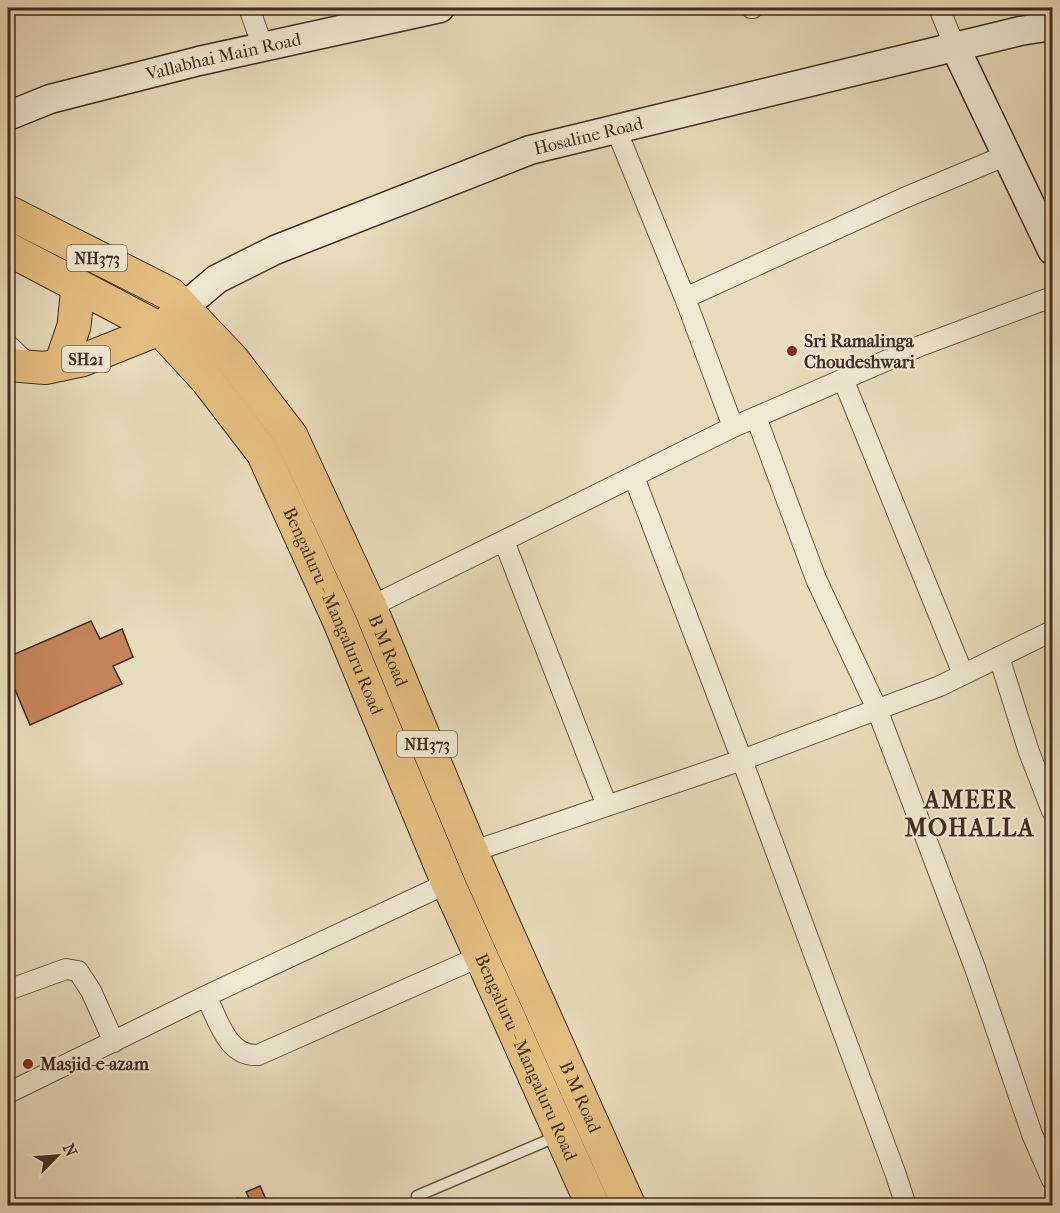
<svg xmlns="http://www.w3.org/2000/svg" width="1060" height="1213" viewBox="0 0 1060 1213" font-family="'IM FELL French Canon',serif">
<rect width="100%" height="100%" fill="#e8dbbb"/>
<filter id="stains"><feTurbulence type="fractalNoise" baseFrequency=".00333" numOctaves="4"/><feColorMatrix values="0 0 0 0 .2 0 0 0 0 .09 0 0 0 0 .02 0 0 0 .5 -.17"/></filter>
<radialGradient id="worn" r=".72"><stop offset=".6" stop-color="#630" stop-opacity="0"/><stop offset="1" stop-color="#630" stop-opacity=".3"/></radialGradient>
<path fill="#c58359" stroke="#412d21" stroke-width="1.5" d="M91 621 100 639 122 629 133 657 113 666 122 684 30 725 8 673V657Z
M260 1186 269 1206H253L246 1192Z
M238 1198 242 1206H221Z"/>
<g fill="none" stroke-linecap="round" stroke-linejoin="round">
<g stroke="#6b5848" stroke-width="13">
<path id="lane" d="M417 1196 558 1136"/>
</g>
<g stroke="#6b5848" stroke-width="22">
<path id="street" d="M249 8 263 47
M751 8H753
M939 8 955 47
M616 129 685 298 733 427
M685 298 904 198 1007 155
M8 345 30 366
M843 379 963 674
M756 417 816 579 877 709 975 968 1032 1134 1052 1180
M634 477 742 760 896 1175 906 1206
M504 541 607 806
M370 607 733 427 920 346 1052 297
M999 657 1029 752 1052 811
M471 852 742 760 940 686 1052 631
M8 990 66 969 78 971 91 991 114 1042
M206 996C218 1019 227 1057 258 1055L481 956
M8 1093 206 996 448 883"/>
</g>
<g stroke="#412d21" stroke-width="31">
<g id="secondary">
<path d="M955 47 1052 250"/>
<path id="s1" d="M8 116 50 99 199 61 440 8"/>
<path id="s2" d="M184 307 217 279 275 250 530 150 1020 31 1052 26"/>
</g>
</g>
<g stroke="#412d21" stroke-width="34">
<path id="primary" d="M8 365 45 368 83 360 160 329 177 314"/>
</g>
<g stroke="#412d21" stroke-width="35">
<g id="highway">
<path id="s3" d="M8 212 170 294 232 359 291 436 370 607 479 870 629 1206"/>
<path id="s4" d="M8 249 160 329 207 380 263 453 339 620 448 883 593 1206"/>
<path d="M61 364 74 326 78 286"/>
</g>
</g>
<use href="#lane" stroke="#f0e8d3" stroke-width="10"/>
<use href="#street" stroke="#f0e8d3" stroke-width="20"/>
<use href="#secondary" stroke="#f0e8d3" stroke-width="28"/>
<use href="#primary" stroke="#e4be7e" stroke-width="32"/>
<use href="#highway" stroke="#e4be7e" stroke-width="33"/>
</g>
<g fill="#8f2418" stroke="#f0e8d3" stroke-width="2">
<circle cx="792" cy="351" r="6"/>
<circle cx="28" cy="1064" r="6"/>
</g>
<g text-anchor="middle" stroke-width="4.5" stroke-linejoin="round" paint-order="stroke">
<g fill="#f0e8d3" stroke="#766556" stroke-width="1.5">
<rect x="67" y="245" width="60" height="26" rx="4.5"/>
<rect x="62" y="346" width="48" height="26" rx="4.5"/>
<rect x="397" y="731" width="60" height="26" rx="4.5"/>
</g>
<g font-size="16" font-weight="bold" fill="#412d21">
<text x="97" y="264">NH373</text>
<text x="86" y="365">SH21</text>
<text x="427" y="750">NH373</text>
</g>
<g font-size="18" fill="#412d21" stroke="#f0e8d3">
<text dy="6" stroke="none"><textPath href="#s1" startOffset="224">Vallabhai Main Road</textPath></text>
<text dy="6" stroke="none"><textPath href="#s2" startOffset="442">Hosaline Road</textPath></text>
<text dy="6" stroke="none"><textPath href="#s4" startOffset="506">Bengaluru - Mangaluru Road</textPath></text>
<text dy="6" stroke="none"><textPath href="#s3" startOffset="604">B M Road</textPath></text>
<text dy="6" stroke="none"><textPath href="#s4" startOffset="992">Bengaluru - Mangaluru Road</textPath></text>
<text dy="6" stroke="none"><textPath href="#s3" startOffset="1090">B M Road</textPath></text>
</g>
<g font-size="18" font-weight="bold" fill="#412d21" stroke="#f0e8d3" text-anchor="start">
<text x="804" y="347">Sri Ramalinga<tspan x="804" dy="21">Choudeshwari</tspan></text>
<text x="40" y="1070">Masjid-e-azam</text>
</g>
<g font-size="24" font-weight="bold" letter-spacing="1.5" fill="#412d21" stroke="#f0e8d3">
<text x="970" y="808">AMEER<tspan x="970" dy="28">MOHALLA</tspan></text>
</g>
</g>
<rect width="1060" height="1213" fill="none" stroke="#e8dbbb" stroke-width="30"/>
<rect x="9" y="9" width="1042" height="1195" fill="none" stroke="#412d21" stroke-width="3"/>
<rect x="15" y="15" width="1030" height="1183" fill="none" stroke="#412d21" stroke-width="1.5"/>
<g transform="translate(57 1156) rotate(65)" stroke="#f0e8d3" stroke-width="4.5" paint-order="stroke">
<path d="M0-4.5L10 22L0 15L-10 22Z" fill="#412d21"/>
<text y="-9" font-size="16" font-weight="bold" text-anchor="middle" fill="#412d21">N</text>
</g>
<rect width="100%" height="100%" filter="url(#stains)"/>
<rect width="100%" height="100%" fill="url(#worn)"/>
</svg>
